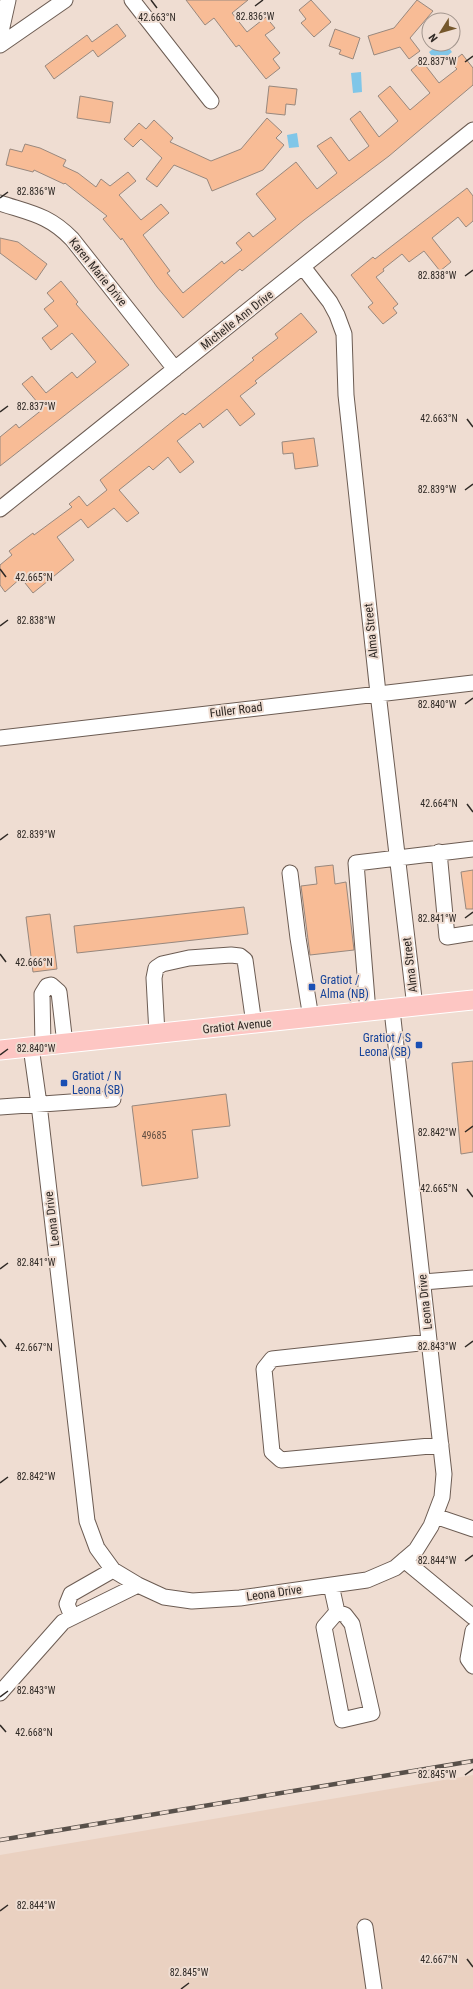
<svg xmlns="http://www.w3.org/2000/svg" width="473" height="1989" viewBox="0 0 473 1989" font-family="'Roboto Condensed',sans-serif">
<rect width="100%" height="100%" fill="#efddd2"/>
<path fill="#ead1c1" d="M473 1775V1989H0V1855Z"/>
<path fill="#80c6e8" d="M440 44H446L452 52 437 64 429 52Z
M361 72 362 92 353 93 351 73Z
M297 133 299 147 289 148 287 135Z"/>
<path fill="#f8bc96" stroke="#98887e" d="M186 0H248L232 13 247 32 266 17 275 28 265 35 280 53 273 59 280 68 266 79 239 45 236 47 214 18 205 25Z
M311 0 331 22 314 37 301 23 306 19 299 10Z
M417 0 433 11 410 38 420 51 409 59 400 47 374 55 368 36 394 28Z
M117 24 126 36 98 57 93 50 54 79 45 66 87 35 92 42Z
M335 29 360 38 353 59 339 54 341 50 329 46Z
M462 54 473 68V85L389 156 304 220 242 271 240 269 183 318 157 287 122 238 121 240 103 219 107 216 65 183 64 184 34 170 33 172 6 165 10 149 22 152 25 144 40 148 66 160 63 166 78 173 96 187 101 179 110 186 128 172 136 181 119 195 141 220 161 204 169 213 143 235 170 271 167 273 183 293 222 261 224 264 242 250 236 243 249 232 253 237 276 219 256 194 296 162 317 189 337 173 317 146 331 137 349 161 369 146 350 119 360 111 379 137 398 121 378 96 390 86 410 110 430 93 411 70 422 61 439 83 457 69 451 63Z
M269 86 297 89 295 105 286 104 285 115 266 113Z
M80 96 113 102 110 123 77 118Z
M267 118 282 132 276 138 284 145 263 170 212 191 207 179 174 165 157 187 146 179 162 158 141 139 133 147 124 139 139 123 146 129 154 120 173 138 170 142 211 161 241 149Z
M467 188 473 196V221L466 227 458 217 432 238 451 262 440 271 424 251 409 262 402 254 383 269 384 271 376 277 398 304 393 308 397 313 383 324 368 307 373 303 351 275 373 257 375 259Z
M0 238 18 242 47 264 36 280 0 253Z
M61 281 78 302 76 304 129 365 0 466V437L16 424 19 428 43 409 22 384 32 376 46 393 72 372 77 378 96 362 72 333 51 350 42 338 58 326 44 309 54 301 47 293Z
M301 313 317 332 255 381 257 383 240 396 255 414 240 426 227 409 203 428 200 423 177 441 194 462 180 473 168 457 153 470 149 466 119 490 139 513 127 522 114 508 88 528 81 519 57 537 74 560 33 593 21 578 5 592 0 585V565L12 555 9 551 33 533 34 535 72 507 69 504 79 496 87 506 107 490 100 480 183 413 185 415 254 360 252 358 278 338 275 334Z
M314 438 318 466 295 469 293 453 283 454 282 442Z
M333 865 335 884 346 882 354 950 310 955 301 886 317 884 315 867Z
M473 870V909H466L461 872Z
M244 907 248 934 77 953 74 926Z
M50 914 57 969 33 972 26 917Z
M473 1061V1152L461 1154 452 1063Z
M226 1094 230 1126 192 1130 198 1178 142 1186 132 1106Z"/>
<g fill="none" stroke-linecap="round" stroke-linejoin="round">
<g stroke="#6c5c53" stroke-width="17">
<path id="minor" d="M132 0 211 101
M0 36 8 0
M0 45 65 0
M0 203C30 213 49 215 72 239L175 369
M303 267 330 302 337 315 344 334 346 395 378 693 415 1007
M0 509 473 130
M0 738 473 683
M439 852 447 937 473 933
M290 873 298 938 311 1018
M368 1012 356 863 473 849
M157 1034 154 978 156 968 162 964 189 958 231 955 240 956 245 960 254 1024
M43 1046 42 994 47 986 51 985 59 992 65 1044
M31 1047 39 1104 87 1521 97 1548 113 1570 138 1585 164 1597 192 1601 240 1598 367 1580 395 1568 416 1550 431 1526 442 1497 444 1474 392 1010
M0 1107 113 1099
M423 1282 473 1278
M429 1342 272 1359 264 1369 272 1452 281 1460 441 1445
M435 1516 473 1529
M404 1560 473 1617
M331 1585 337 1612 324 1627 342 1720 372 1713 352 1624 345 1615 337 1612
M72 1617 67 1604 71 1594 113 1570
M473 1631 468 1659 473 1666
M0 1693 63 1622 138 1585
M365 1927 374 1989"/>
</g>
<g stroke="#fff" stroke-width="21">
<path id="major" d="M0 1050 473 1000"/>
</g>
<use href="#minor" stroke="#fff" stroke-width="15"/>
<use href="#major" stroke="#fdc6c3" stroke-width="19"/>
<g stroke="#58504a" stroke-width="4.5">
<path id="rail" d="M0 1840 473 1761"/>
</g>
<use href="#rail" stroke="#efddd2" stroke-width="3" stroke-dasharray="9" stroke-linecap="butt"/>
</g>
<path fill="none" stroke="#2f2925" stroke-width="1.5" d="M151 0 157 8M255 6 263 0M465 62 473 56M0 198 8 192M465 276 473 270M0 412 8 406M467 419 473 427M465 490 473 484M0 569 6 577M0 626 8 620M465 704 473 698M467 804 473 812M0 840 8 834M465 918 473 912M0 954 6 962M0 1055 8 1049M465 1132 473 1126M467 1189 473 1197M0 1269 8 1263M0 1339 6 1347M465 1347 473 1341M0 1483 8 1477M465 1561 473 1555M0 1697 8 1691M0 1725 6 1732M465 1775 473 1769M0 1911 8 1905M467 1959 473 1967M181 1989 189 1983"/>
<g fill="#1a4fb4" stroke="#efddd2" stroke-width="1.5">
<rect x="308" y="983" width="8" height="8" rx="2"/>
<rect x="415" y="1041" width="8" height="8" rx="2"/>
<rect x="60" y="1079" width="8" height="8" rx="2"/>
</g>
<g text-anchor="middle" stroke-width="4" stroke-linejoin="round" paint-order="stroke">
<g font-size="10" fill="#614e41">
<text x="154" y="1139">49685</text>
</g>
<g font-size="12" fill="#2f2925" stroke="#efddd2">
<text transform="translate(98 272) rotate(51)" y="4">Karen Marie Drive</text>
<text transform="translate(237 320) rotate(-38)" y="4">Michelle Ann Drive</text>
<text transform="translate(371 631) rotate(-96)" y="4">Alma Street</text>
<text transform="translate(236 710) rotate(-7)" y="4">Fuller Road</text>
<text transform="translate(410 965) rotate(-97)" y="4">Alma Street</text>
<text transform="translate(237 1026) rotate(-6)" y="4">Gratiot Avenue</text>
<text transform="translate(52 1219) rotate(-97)" y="4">Leona Drive</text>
<text transform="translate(425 1302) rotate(-96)" y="4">Leona Drive</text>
<text transform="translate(274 1593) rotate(-8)" y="4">Leona Drive</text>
</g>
<g font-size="12" fill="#164399" stroke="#efddd2" text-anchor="start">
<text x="320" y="984">Gratiot /<tspan x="320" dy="14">Alma (NB)</tspan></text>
<text x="411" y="1042" text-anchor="end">Gratiot / S<tspan x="411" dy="14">Leona (SB)</tspan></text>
<text x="72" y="1080">Gratiot / N<tspan x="72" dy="14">Leona (SB)</tspan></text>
</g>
</g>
<g font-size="10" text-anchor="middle" fill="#2f2925" stroke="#efddd2" stroke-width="4" stroke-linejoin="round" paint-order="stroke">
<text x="255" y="20">82.836°W</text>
<text x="157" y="21">42.663°N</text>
<text x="437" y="65">82.837°W</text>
<text x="36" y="195">82.836°W</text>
<text x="437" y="279">82.838°W</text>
<text x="36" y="410">82.837°W</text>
<text x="439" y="422">42.663°N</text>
<text x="437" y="493">82.839°W</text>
<text x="34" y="581">42.665°N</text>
<text x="36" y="624">82.838°W</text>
<text x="437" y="708">82.840°W</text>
<text x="439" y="807">42.664°N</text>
<text x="36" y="838">82.839°W</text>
<text x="437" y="922">82.841°W</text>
<text x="34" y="966">42.666°N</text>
<text x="36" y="1052">82.840°W</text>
<text x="437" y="1136">82.842°W</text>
<text x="439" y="1192">42.665°N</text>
<text x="36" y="1266">82.841°W</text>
<text x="437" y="1350">82.843°W</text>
<text x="34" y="1351">42.667°N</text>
<text x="36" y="1480">82.842°W</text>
<text x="437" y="1564">82.844°W</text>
<text x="36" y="1694">82.843°W</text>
<text x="34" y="1736">42.668°N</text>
<text x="437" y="1778">82.845°W</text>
<text x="36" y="1909">82.844°W</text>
<text x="439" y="1963">42.667°N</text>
<text x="189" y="1976">82.845°W</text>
</g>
<g transform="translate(441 32) rotate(233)"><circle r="19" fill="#efddd2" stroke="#a2958d"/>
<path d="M0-3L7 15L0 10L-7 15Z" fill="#75572c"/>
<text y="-6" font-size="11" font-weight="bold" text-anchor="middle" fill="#2f2925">N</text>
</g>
</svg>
